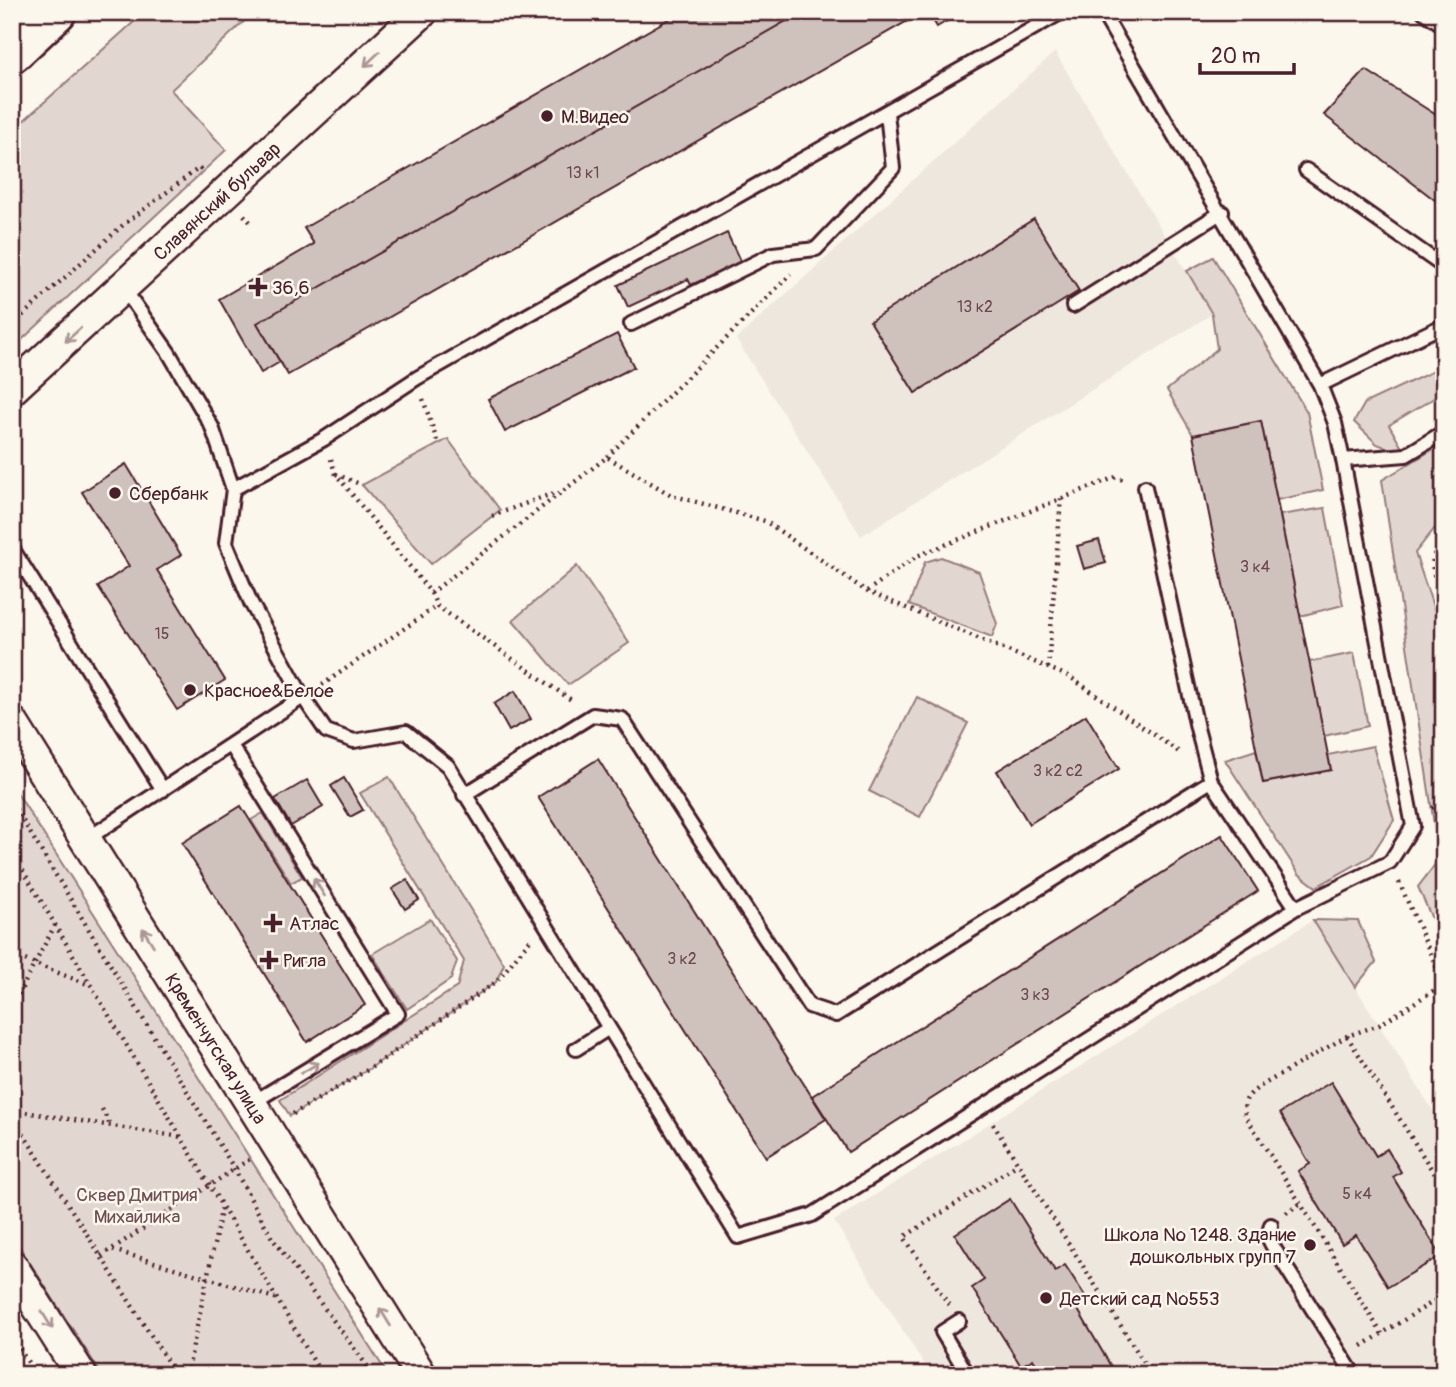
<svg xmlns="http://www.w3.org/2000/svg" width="1456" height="1387" viewBox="0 0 1456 1387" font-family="Pangolin,sans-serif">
<rect width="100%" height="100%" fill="#fbf7ec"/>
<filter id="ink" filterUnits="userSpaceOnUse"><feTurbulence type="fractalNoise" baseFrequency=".0143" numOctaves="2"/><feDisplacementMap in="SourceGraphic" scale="14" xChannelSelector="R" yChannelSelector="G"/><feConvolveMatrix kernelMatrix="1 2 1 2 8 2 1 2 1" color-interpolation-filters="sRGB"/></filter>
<g filter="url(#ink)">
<path fill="#eee7de" d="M1055 52 1212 314 861 536 736 339Z
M1313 920 1444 1128V1361L1422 1375H931L834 1221Z"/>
<path fill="#e2d7d0" stroke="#967b7e" stroke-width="2" d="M145 12H254L171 90 226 150 12 349V131Z
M1213 257 1307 412 1323 490 1277 500 1261 421 1193 435 1167 390 1217 349 1212 314 1187 271Z
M1444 366V392L1389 425 1406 455 1377 444 1354 422 1365 403Z
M448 439 500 510 431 564 362 485Z
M1444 443V524L1435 528 1415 553 1444 639V851L1435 831 1382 480Z
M1325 508 1343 605 1300 616 1280 515Z
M941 557 979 572 997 624 992 637 909 605 925 562Z
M577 566 629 643 568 685 513 620Z
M1354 653 1368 726 1324 736 1309 662Z
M917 697 968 723 920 817 869 791Z
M1373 746 1394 820 1371 856 1316 887 1299 874 1225 760 1256 750 1263 783 1331 770 1328 755Z
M389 777 504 964 496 982 369 1069 290 1116 280 1100 457 987 464 961 360 793Z
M12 785 388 1375H102L12 1235Z
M263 813 302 877 291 883 251 820Z
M1444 853V946L1418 887Z
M430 919 457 961 451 979 407 1009 372 954Z
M1313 920 1358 921 1376 962 1355 987Z"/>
<path fill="#cfc2bc" stroke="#4a1f2b" stroke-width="2" d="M681 12H802L257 323 280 362 261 373 219 299 314 244 304 228Z
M802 12H905L909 20 288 375 257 323Z
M939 12H962L937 27 931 17Z
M1366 70 1444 120V207L1324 115Z
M1034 219 1079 291 915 393 870 321Z
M727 233 741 263 691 285 688 279 628 307 618 285Z
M617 334 634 367 505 432 488 399Z
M1261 421 1331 770 1263 783 1193 435Z
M126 464 181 555 157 570 225 680 177 710 98 587 129 566 82 492Z
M1099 540 1106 563 1084 569 1077 546Z
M515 691 531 719 509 731 494 704Z
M1086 715 1119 769 1029 824 997 771Z
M598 759 826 1119 766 1157 538 797Z
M344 778 363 810 350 817 331 786Z
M307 780 323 807 291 826 275 799Z
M241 806 365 1005 307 1042 182 843Z
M1222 835 1258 891 848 1152 812 1096Z
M407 880 419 900 405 909 392 889Z
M1331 1082 1376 1156 1387 1149 1401 1172 1393 1177 1441 1256 1388 1287 1356 1235 1342 1244 1298 1171 1310 1164 1280 1113Z
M1010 1199 1055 1271 1065 1265 1085 1296 1074 1303 1116 1375H1043L1033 1359 1021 1366 972 1288 984 1280 955 1234Z"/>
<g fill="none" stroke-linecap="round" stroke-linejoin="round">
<g stroke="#4a1f2b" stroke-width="18">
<path id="service" d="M1102 12 1320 385 1335 423 1343 460 1413 826 1390 862 1296 908
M1424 12 1444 26
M1306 170 1444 267
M124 289 169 353 212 427 233 489 226 543 251 603 303 697 326 731 354 741 406 732 448 766 609 1028 576 1049
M1073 306 1222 212
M631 324 773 254 816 249 893 168 887 113
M1320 385 1444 325
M1343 460 1406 455 1444 432
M1145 487 1197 728 1211 781
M233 489 324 439 417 378 1062 12
M12 548 163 790
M231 745 398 1014 252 1103
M464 795 593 715 622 719 809 1006 836 1015 1211 781 1296 908 812 1215 738 1237 609 1028
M87 839 303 697
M1271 1225 1268 1237 1272 1245 1354 1375
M959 1321 942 1332 968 1375"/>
</g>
<g stroke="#4a1f2b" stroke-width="35">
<g id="tertiary">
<path id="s1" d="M12 389 422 12"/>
<path id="s2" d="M12 722 421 1375"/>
<path d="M12 1266 81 1375"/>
</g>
</g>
<g stroke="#4a1f2b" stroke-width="44">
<path id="primary" d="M12 53 56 12"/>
</g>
<path stroke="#4a1f2b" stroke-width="4.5" stroke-dasharray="2 5" stroke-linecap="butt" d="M244 215 252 224
M12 325 123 225 199 168 204 173
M423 399 438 444
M607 457 791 274
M331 459 335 473 431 593 607 457 671 495 765 521 866 591 1070 677 1182 754
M336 474 362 485
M492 516 554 493
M1444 543C1422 558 1437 582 1444 602
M867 591 917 556 1116 477 1126 481
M431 593 437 606 574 702
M1048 668 1061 498
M322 685 437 606
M12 803 235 1170 272 1238 374 1375
M1432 808 1444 804
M12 852 322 1375
M1399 882 1444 984
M12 955 90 985
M12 1007 55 925
M1347 1036 1444 1189
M102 1109 110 1125
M12 1110 181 1137
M293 1114 369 1069 496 982 530 940
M12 1116 176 1375
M993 1124 1152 1375
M1286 1213 1300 1204
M113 1250 275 1298
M101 1256 250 1159
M949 1305 904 1237 1018 1164
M1382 1334 1245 1115C1243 1100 1247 1096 1259 1087L1347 1036 1379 1025 1444 984
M12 1337 36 1375
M1362 1346 1444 1295
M187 1375 222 1206"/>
<use href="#service" stroke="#fbf7ec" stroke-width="12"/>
<use href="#tertiary" stroke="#fbf7ec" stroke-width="30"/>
<use href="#primary" stroke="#fbf7ec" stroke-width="38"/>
</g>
<defs><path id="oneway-shaft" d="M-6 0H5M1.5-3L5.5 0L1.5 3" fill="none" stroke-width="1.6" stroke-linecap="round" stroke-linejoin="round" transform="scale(1.75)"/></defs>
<g stroke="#ab9695">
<use href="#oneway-shaft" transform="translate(372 59) rotate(137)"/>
<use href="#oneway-shaft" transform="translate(73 335) rotate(138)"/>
<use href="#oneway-shaft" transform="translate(319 887) rotate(-122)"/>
<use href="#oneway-shaft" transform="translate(148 937) rotate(-122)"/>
<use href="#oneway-shaft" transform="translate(310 1068) rotate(-31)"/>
<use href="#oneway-shaft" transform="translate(385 1317) rotate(-122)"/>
<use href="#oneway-shaft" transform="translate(47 1320) rotate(58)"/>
</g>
</g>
<g fill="#4a1f2b" stroke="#fbf7ec" stroke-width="2.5">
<circle cx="547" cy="116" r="7"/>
<path d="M254.5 276.5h7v7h7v7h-7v7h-7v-7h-7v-7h7z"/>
<circle cx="115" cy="493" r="7"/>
<circle cx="190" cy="690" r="7"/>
<path d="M269.5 912.5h7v7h7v7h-7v7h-7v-7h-7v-7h7z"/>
<path d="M265.5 949.5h7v7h7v7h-7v7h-7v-7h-7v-7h7z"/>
<circle cx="1310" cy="1245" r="7"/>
<circle cx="1046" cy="1298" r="7"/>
</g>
<g text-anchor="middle" stroke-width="5" stroke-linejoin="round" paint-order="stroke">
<g font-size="16" fill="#6b484f">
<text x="583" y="178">13 к1</text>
<text x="975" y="312">13 к2</text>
<text x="1255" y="572">3 к4</text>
<text x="162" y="639">15</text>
<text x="1058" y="776">3 к2 с2</text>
<text x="682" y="964">3 к2</text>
<text x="1035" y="1000">3 к3</text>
<text x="1357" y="1199">5 к4</text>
</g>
<g font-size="19" fill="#4a1f2b" stroke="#fbf7ec" text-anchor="start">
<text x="561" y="123">М.Видео</text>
<text x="272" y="294">36,6</text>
<text x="129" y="500">Сбербанк</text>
<text x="204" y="697">Красное&amp;Белое</text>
<text x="289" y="930">Атлас</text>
<text x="283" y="967">Ригла</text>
<text x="1296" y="1241" text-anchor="end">Школа № 1248. Здание<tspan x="1296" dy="22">дошкольных групп 7</tspan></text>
<text x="1060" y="1305">Детский сад №553</text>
</g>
<g font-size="19" fill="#4a1f2b" stroke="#fbf7ec">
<text dy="7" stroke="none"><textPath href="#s1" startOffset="278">Славянский бульвар</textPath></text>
<text dy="7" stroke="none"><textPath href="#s2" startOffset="385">Кременчугская улица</textPath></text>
</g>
<g font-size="19" fill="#704d54" stroke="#fbf7ec">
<text x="137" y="1201">Сквер Дмитрия<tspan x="137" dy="22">Михайлика</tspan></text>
</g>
</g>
<rect width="1456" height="1387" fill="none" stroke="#fbf7ec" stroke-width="42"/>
<rect x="21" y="21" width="1414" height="1345" fill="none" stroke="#4a1f2b" stroke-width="2.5" filter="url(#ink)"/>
<path d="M1200 63v10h94v-10" fill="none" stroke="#4a1f2b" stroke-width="3.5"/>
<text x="1211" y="63" font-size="21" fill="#4a1f2b" stroke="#fbf7ec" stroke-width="5" paint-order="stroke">20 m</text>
</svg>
